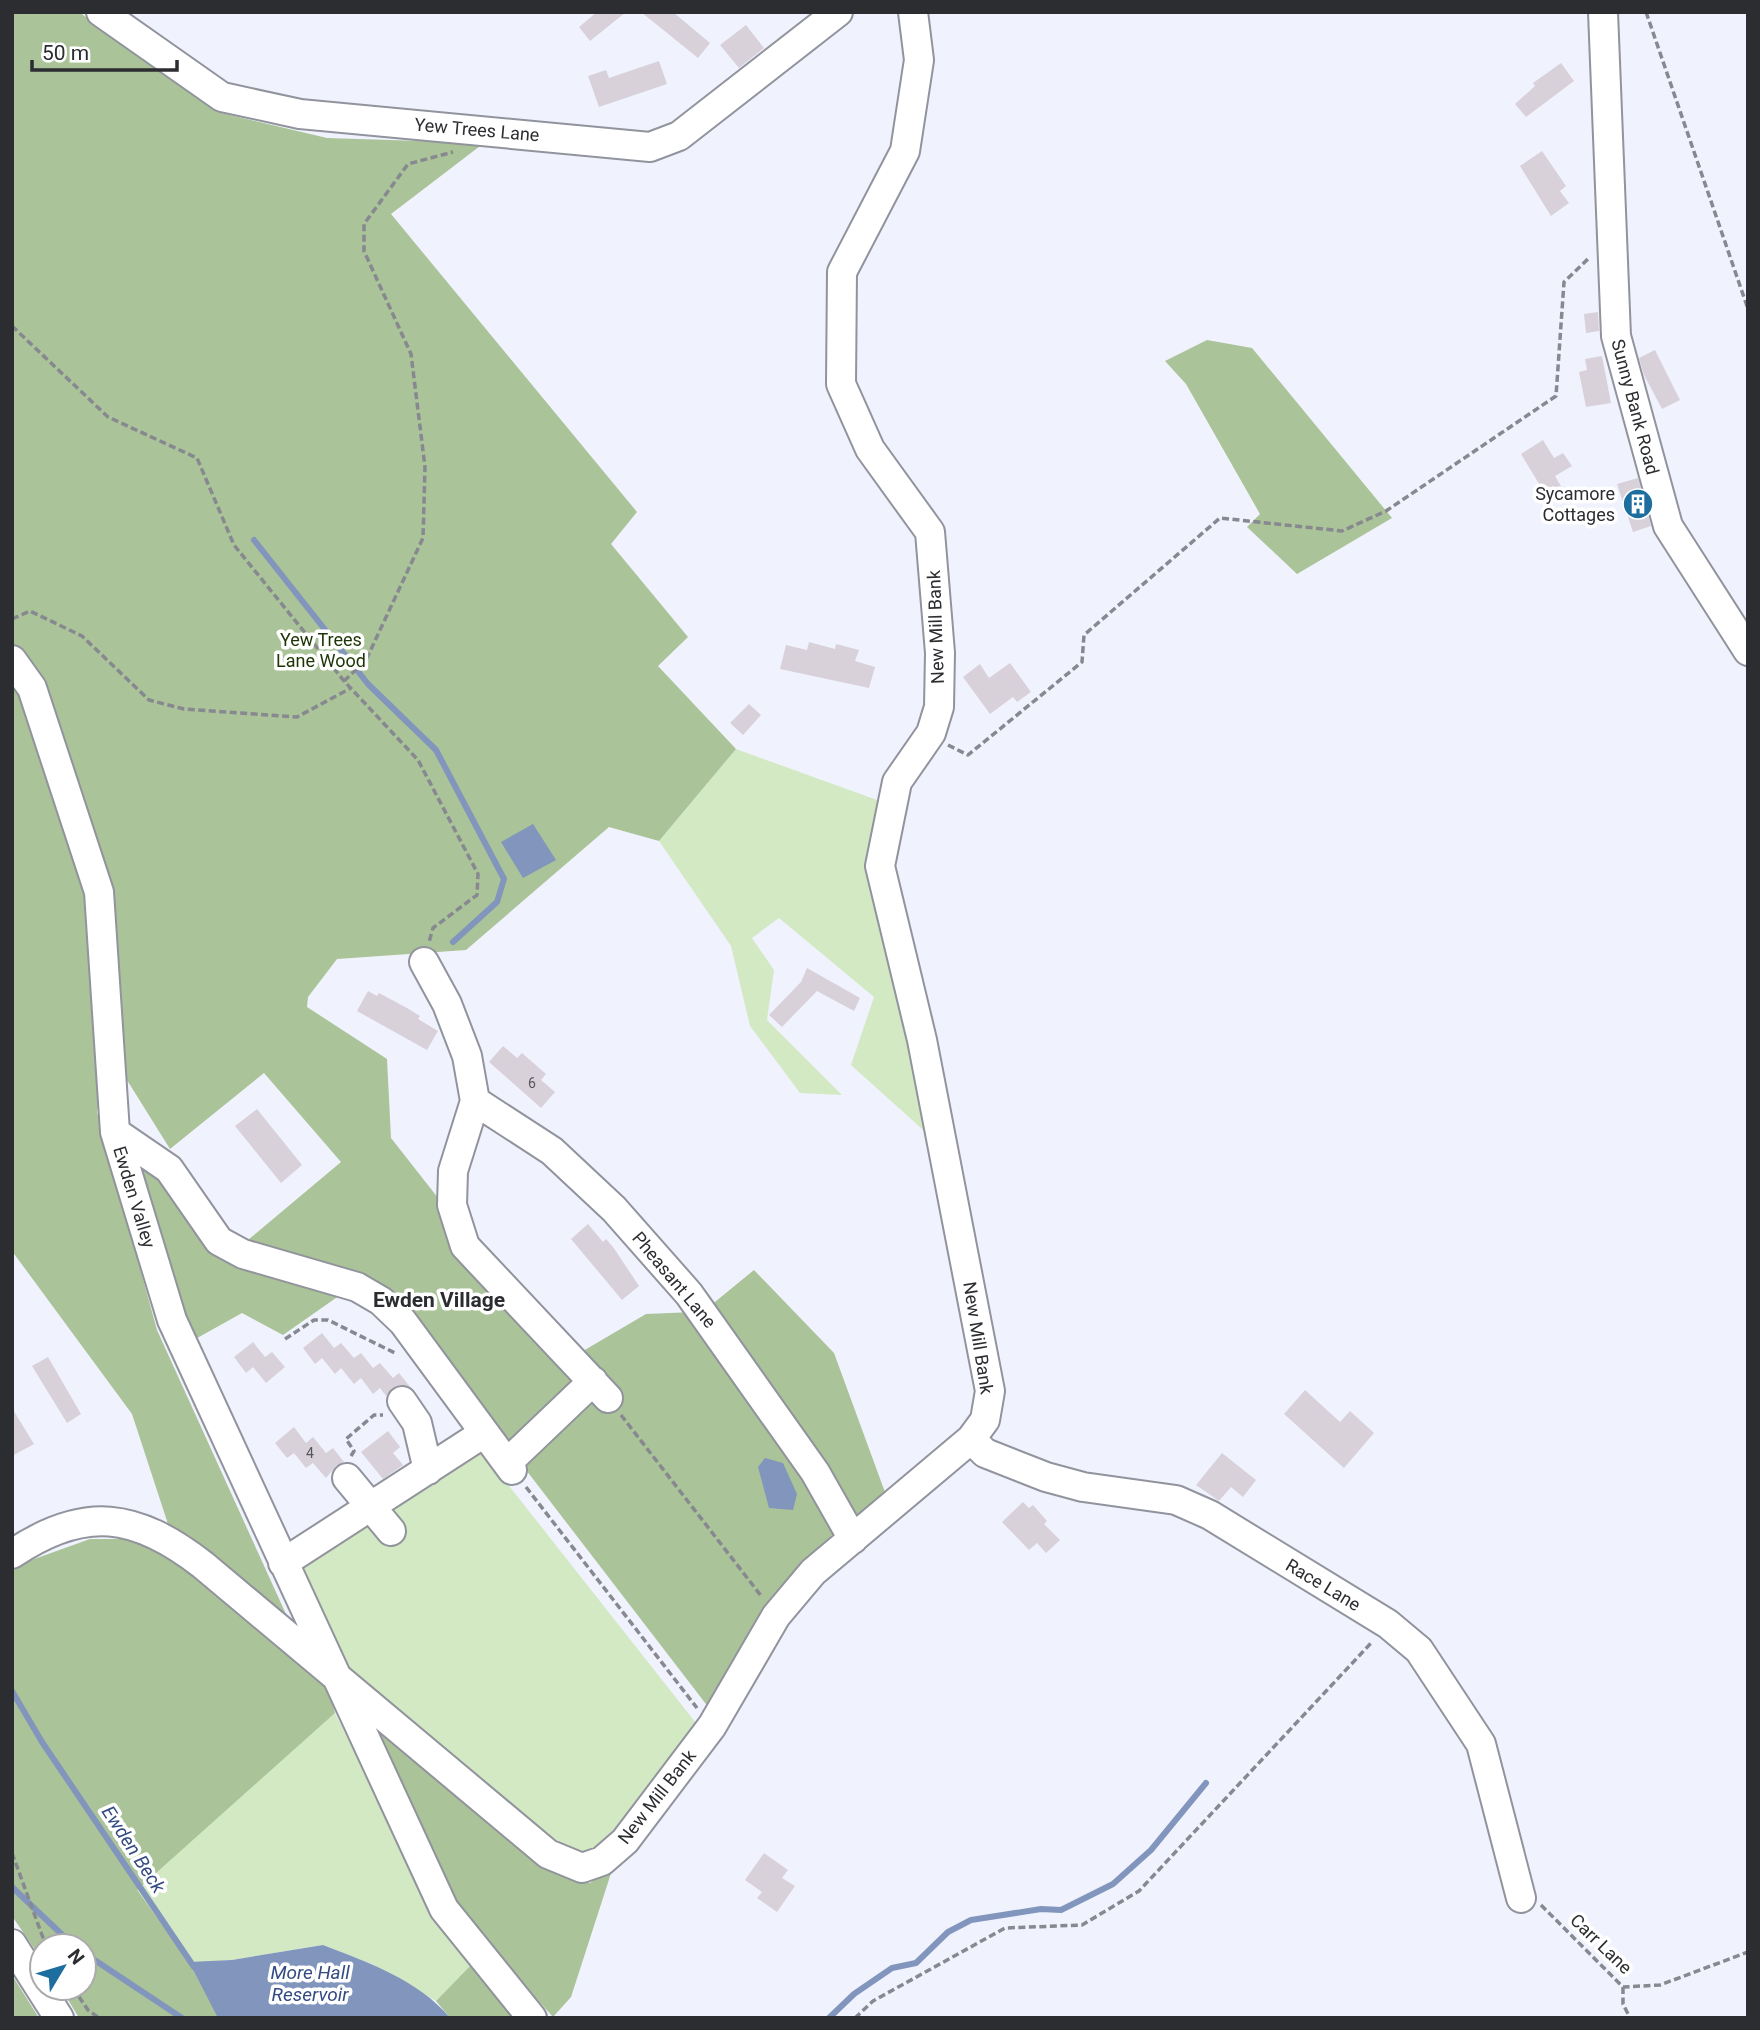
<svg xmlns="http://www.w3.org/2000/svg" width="1760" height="2030" viewBox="0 0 1760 2030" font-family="Roboto,sans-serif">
<rect width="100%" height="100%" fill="#f0f2fe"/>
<path fill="#d3e9c3" d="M736 749 877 800 873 865 931 1137 851 1065 874 997 779 918 752 938 774 970 767 1020 842 1095 800 1093 750 1026 731 946 659 841Z
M480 1449 696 1723 614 1835 598 1850 581 1856 558 1845 345 1672 295 1567Z
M335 1713 434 1912 473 1963 436 2001 372 1964 323 1945 232 1960 180 1964 133 1892Z"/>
<path fill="#aac398" d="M12 12H79L217 112 327 138 484 143 391 214 637 512 611 544 688 637 658 666 736 749 659 841 609 827 466 950 337 959 308 997 307 1007 387 1059 391 1138 566 1361 646 1314 694 1312 785 1444 834 1533 803 1563 709 1708 410 1319 242 1245 341 1162 264 1073 170 1149 112 1056 97 1112 157 1330 290 1623 190 1536 168 1524 132 1414 12 1251Z
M1207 340 1252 348 1392 518 1297 574 1247 527 1260 514 1186 384 1165 361Z
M125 1148 167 1174 218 1244 343 1293 283 1335 242 1313 190 1342Z
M754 1270 834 1353 886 1495 851 1524 710 1306Z
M90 1539H129L169 1556 329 1687 335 1713 137 1890 189 1962 219 2018H79L61 1988H84V1946H42V1960L12 1916V1567Z
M369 1724 542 1865 590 1883 614 1864 571 1997 553 2017 452 1904Z
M473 1963 521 2018H450L436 2001Z
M12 1975 39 2018H12Z"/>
<path fill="#8195bd" d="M533 824 556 860 523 878 501 842Z
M765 1458 783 1463 797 1494 793 1510 769 1508 758 1467Z
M323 1945C367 1962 419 1980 450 2018H218L189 1962 232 1960Z"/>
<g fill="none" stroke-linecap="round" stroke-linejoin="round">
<path stroke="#8195bd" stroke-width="6" d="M254 540 368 684 436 750 504 879 497 902 453 942
M12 1691 42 1742 194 1967
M12 1887 74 1946
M84 1953 182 2018
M829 2018 854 1994 892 1968 916 1963 948 1932 971 1920 1041 1909 1061 1910 1113 1884 1151 1850 1206 1783"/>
</g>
<path fill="#d8d1da" d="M597 12H626L590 41 579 27Z
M641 12H673L710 43 698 58Z
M746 25 764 48 739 68 720 45Z
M659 61 667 84 599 107 588 76 606 70 609 78Z
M1561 63 1574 81 1526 117 1515 104 1535 86 1533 83Z
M1542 151 1566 186 1560 191 1569 203 1551 216 1520 166Z
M1598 312 1599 331 1586 333 1584 314Z
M1655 350 1680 400 1662 409 1644 375 1639 358Z
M1602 356 1611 403 1586 407 1579 372 1587 370 1585 359Z
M1543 440 1554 458 1563 453 1572 466 1555 476 1565 493 1550 502 1521 454Z
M1638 478 1651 526 1633 532 1617 484Z
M809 642 835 649 836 644 859 650 855 661 875 667 869 688 780 669 786 645 807 650Z
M1010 663 1031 692 1017 702 1013 697 990 714 963 677 980 664 989 678Z
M749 704 761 715 743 735 730 723Z
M807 968 860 998 854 1011 817 991 782 1027 769 1015 801 982Z
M368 991 377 996 379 993 407 1008 420 1016 418 1019 438 1031 427 1050 357 1011Z
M503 1046 517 1058 522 1053 546 1074 541 1080 555 1092 541 1108 489 1062Z
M257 1109 302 1165 281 1183 235 1126Z
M588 1224 603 1242 606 1239 613 1247 639 1286 622 1300 571 1239Z
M322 1333 334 1348 341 1343 354 1358 361 1353 373 1368 380 1363 393 1378 399 1373 411 1388 400 1385 392 1388 386 1396 380 1388 373 1394 361 1378 354 1384 341 1368 335 1374 322 1358 315 1364 303 1348Z
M253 1342 265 1357 272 1352 285 1367 266 1383 253 1367 246 1373 234 1357Z
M48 1357 81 1414 67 1423 32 1366Z
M1305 1390 1340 1422 1350 1411 1374 1433 1344 1468 1284 1414Z
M12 1408 34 1444 12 1456Z
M294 1427 306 1443 313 1437 326 1453 333 1448 344 1462 336 1466 326 1478 313 1463 306 1468 294 1453 287 1458 275 1443Z
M388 1431 400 1447 393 1453 403 1465 383 1479 361 1452Z
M1222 1453 1256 1480 1243 1497 1231 1487 1219 1501 1196 1485Z
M1023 1502 1029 1508 1033 1505 1047 1521 1044 1524 1060 1540 1046 1553 1037 1543 1029 1550 1002 1522Z
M764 1853 788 1870 782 1878 795 1886 777 1912 757 1898 762 1892 745 1880Z"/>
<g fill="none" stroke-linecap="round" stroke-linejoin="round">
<g stroke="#91939d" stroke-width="32">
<path id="minor" d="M101 12 222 97 300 114 650 147 679 136 838 12
M1603 12 1616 336 1668 526 1748 651
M12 660 32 688 99 892 115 1132
M424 962 447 1004 467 1056 475 1101 453 1171 452 1205 465 1246 608 1398
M475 1101 552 1151 614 1209 689 1294 815 1472 853 1539
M402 1401 417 1423 428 1470
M971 1439 985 1453 1046 1477 1083 1487 1176 1500 1210 1515 1388 1624 1419 1650 1481 1744 1521 1898
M507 1463 593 1381
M512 1470 403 1322 381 1301 357 1287 243 1254 219 1241 169 1169 115 1132 172 1320 444 1909 532 2018
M347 1478 391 1531
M12 1554C85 1505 136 1513 203 1565L548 1854 582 1868 602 1861 625 1841 712 1726 776 1616 813 1572 971 1439 985 1420 990 1391 922 1040 880 866 897 782 931 733 939 707 940 653 930 532 870 449 841 384 842 272 905 151 919 60 913 12
M283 1563 484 1433
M12 1944 59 2018"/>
</g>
<path stroke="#878890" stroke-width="3.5" stroke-dasharray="7 3.5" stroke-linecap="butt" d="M1646 12 1748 309
M12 326 108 417 197 458 234 545 344 681 418 760 478 874 477 895 433 928 429 942
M12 619 30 611 82 636 149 700 184 709 297 717 351 688
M344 681 366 660 423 538 425 467 411 354 364 251V224L408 164 453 152
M948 745 968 755 1082 662 1084 635 1220 518 1342 531 1386 511 1556 396 1564 282 1590 257
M285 1339 314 1320H328L395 1353
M621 1415 762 1597
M351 1456 354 1451 346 1439 374 1415H383
M526 1487 697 1708
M12 1853 46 1946
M1541 1905 1623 1987 1660 1985 1748 1952
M1623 1987V2004L1630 2018
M73 1988 88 2010 99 2018
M855 2018 873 2001 1005 1928 1082 1925 1139 1891 1372 1642"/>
<use href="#minor" stroke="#fff" stroke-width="28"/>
</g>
<defs>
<g id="building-disc" transform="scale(1.575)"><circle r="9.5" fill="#1e6d9f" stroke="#fff"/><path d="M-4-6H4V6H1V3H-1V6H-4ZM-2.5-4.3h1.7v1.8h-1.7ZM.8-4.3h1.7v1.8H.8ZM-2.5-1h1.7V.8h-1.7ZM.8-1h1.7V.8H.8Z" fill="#fff"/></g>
</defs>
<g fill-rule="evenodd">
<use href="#building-disc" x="1638" y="504"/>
</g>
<g text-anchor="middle" stroke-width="7" stroke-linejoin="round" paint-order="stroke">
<g font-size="14" fill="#57565b">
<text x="532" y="1088">6</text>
<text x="310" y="1458">4</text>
</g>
<g font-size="18" fill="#2c2d31" stroke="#fff">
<text transform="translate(477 130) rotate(5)" y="6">Yew Trees Lane</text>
<text transform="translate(1635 407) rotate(75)" y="6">Sunny Bank Road</text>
<text transform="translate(936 627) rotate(-92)" y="6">New Mill Bank</text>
<text transform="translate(134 1197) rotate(73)" y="6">Ewden Valley</text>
<text transform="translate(674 1280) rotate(50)" y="6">Pheasant Lane</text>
<text transform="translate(978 1338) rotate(81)" y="6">New Mill Bank</text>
<text transform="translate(1323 1585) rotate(31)" y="6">Race Lane</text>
<text transform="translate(657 1797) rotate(-52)" y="6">New Mill Bank</text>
<text transform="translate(1601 1944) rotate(44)" y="6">Carr Lane</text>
</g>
<g font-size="18" fill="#2c2d31" stroke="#fff" text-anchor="end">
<text x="1615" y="500">Sycamore<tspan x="1615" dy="21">Cottages</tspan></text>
</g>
<g font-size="18" fill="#1d3405" stroke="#fff">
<text x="321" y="646">Yew Trees<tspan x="321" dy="21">Lane Wood</tspan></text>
</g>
<g font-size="19" font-style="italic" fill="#344b82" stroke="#fff">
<text transform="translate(134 1849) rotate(57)" y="7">Ewden Beck</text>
<text x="310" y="1979">More Hall<tspan x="310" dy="22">Reservoir</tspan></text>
</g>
<g font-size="21" font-weight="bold" fill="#2c2d31" stroke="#fff">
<text x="439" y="1307">Ewden Village</text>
</g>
</g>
<rect width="1760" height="2030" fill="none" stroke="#2c2d31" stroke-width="28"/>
<g transform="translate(63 1967) rotate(52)"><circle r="33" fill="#ffffff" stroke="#ababad" stroke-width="2"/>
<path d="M0-5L12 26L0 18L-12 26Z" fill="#1e6d9f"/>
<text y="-10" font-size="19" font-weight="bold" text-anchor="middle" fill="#2c2d31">N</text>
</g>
<path d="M32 60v10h145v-10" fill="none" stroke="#2c2d31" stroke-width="3.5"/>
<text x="42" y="60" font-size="21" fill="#2c2d31" stroke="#ffffff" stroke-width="5" paint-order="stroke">50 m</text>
</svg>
